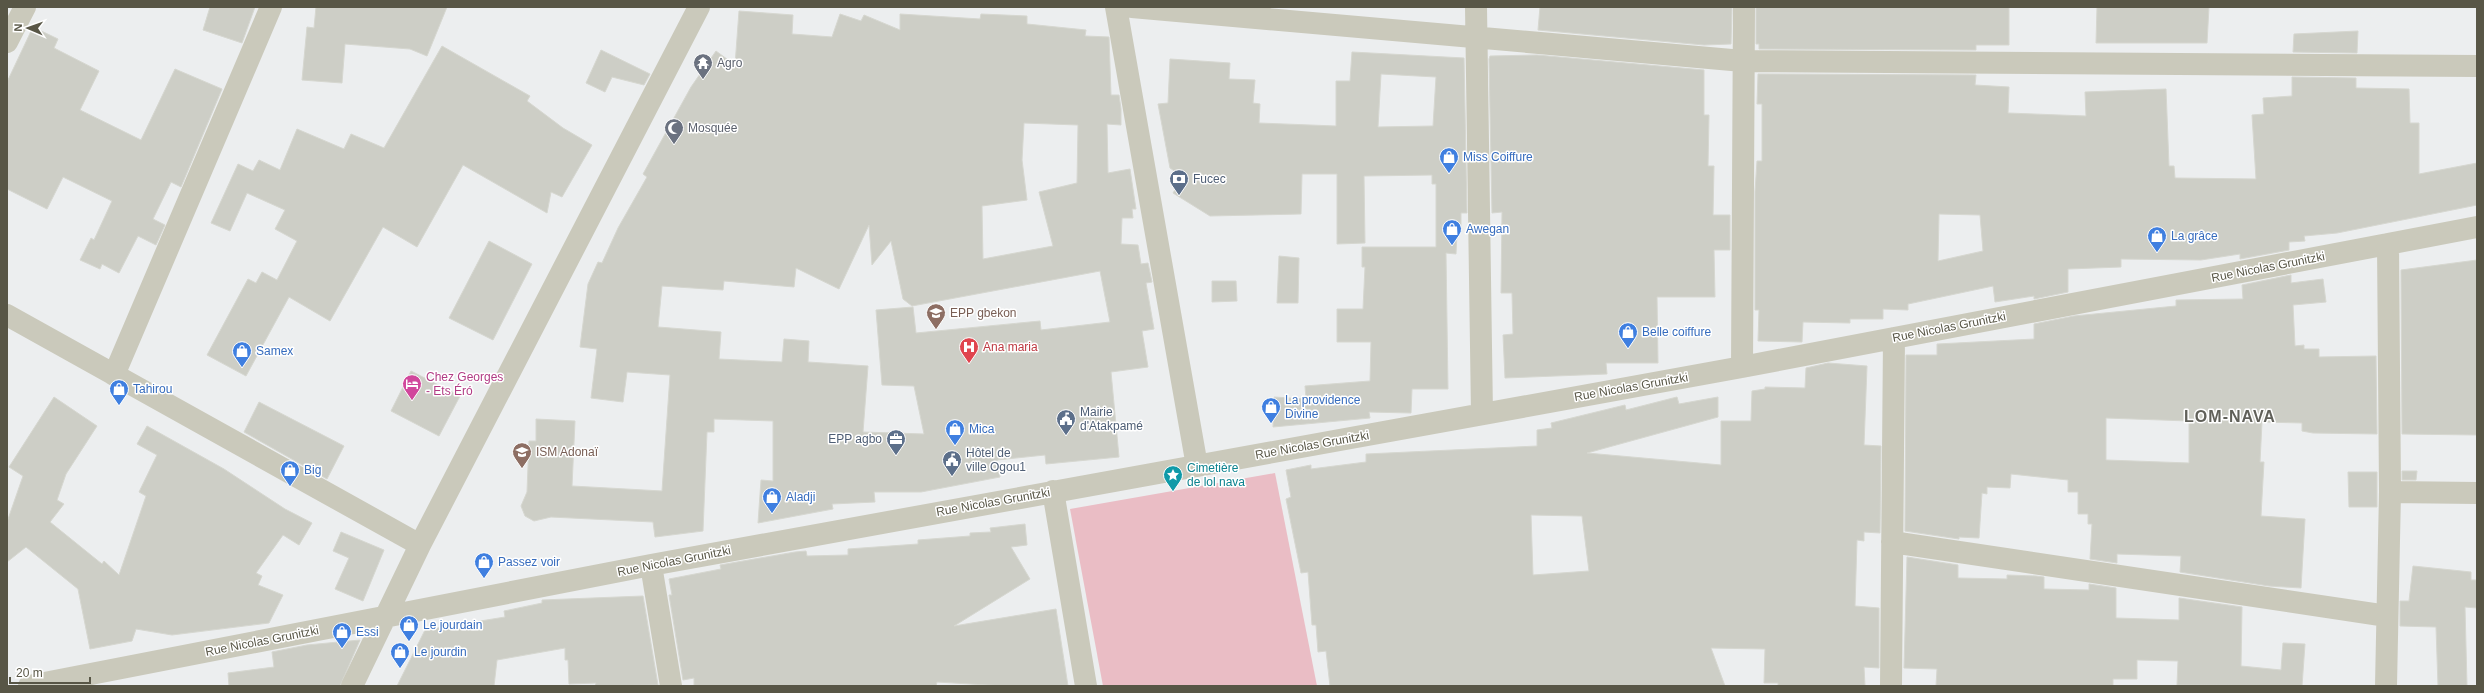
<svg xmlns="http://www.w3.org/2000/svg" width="2484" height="693" viewBox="0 0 2484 693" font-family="Helvetica,sans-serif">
<rect width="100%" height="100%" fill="#eceeef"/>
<path fill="#eabdc5" d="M1275 473 1317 686H1103L1070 509Z"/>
<path fill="#cdcec6" stroke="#d6d7d0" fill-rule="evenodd" d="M210 7H255L242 43 203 30Z
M316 7H447L427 56 410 49 345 44 342 83 302 80 307 27 314 28Z
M1540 7H1732L1731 44 1704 45 1538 30Z
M1756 7H2009V45H1976V50L1759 49V44H1756Z
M2097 7H2209L2207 43H2096Z
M739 11 793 15 792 34 832 37 840 14 861 21 864 15 900 30V14L980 19 981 14 1027 16V24L1086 30 1085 36 1109 37 1111 95H1119L1121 109V125L1107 124 1108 173 1130 169 1136 209H1132L1133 218H1122L1121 244 1138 245 1141 264 1148 263 1152 282 1146 283 1154 329 1142 331 1148 367 1111 372 1119 457 1046 464 1045 455 997 460 1000 477 921 492H874L875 502 832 504 833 509 758 523 761 480 773 481V421L714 419V432H707L703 531 655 537 653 522 551 517 534 521 525 516 521 506 527 492 529 441H536V419L575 421 572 486 662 491 670 375 627 372 623 402 591 398 597 349 580 347 588 284 598 262 602 263 618 228 647 177 643 174 691 87 716 51 735 65ZM1024 123 1078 125 1077 183 1039 192 1053 246 983 259 982 206 1027 200 1022 160ZM869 225 872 265 891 241 903 299 912 306 1100 271 1110 322 1041 330 1040 321 916 333 913 307 876 310 882 385 914 386 924 434 863 432 868 366 808 362 809 341 784 339 782 362 719 359 721 332 658 327 662 286 723 290 724 281 794 287 796 268 839 289Z
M33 27 58 39 54 48 99 71 80 110 141 140 175 69 222 89 181 187 171 182 153 219 165 225 156 245 138 236 119 273 102 264 100 269 80 260 91 238 94 240 112 201 63 177 47 209 7 189V82Z
M2358 31 2357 53 2293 52 2294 34Z
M442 46 530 96 527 101 563 128 592 145 562 197 551 192 547 213 463 165 417 247 383 227 330 321 289 297 246 376 207 355 248 279 256 283 262 272 277 280 297 241 275 229 285 210 247 193 230 231 211 223 238 164 253 171 259 160 280 170 297 129 344 149 351 134 384 148Z
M601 50 650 74 644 85 612 77 605 92 586 83Z
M1352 52 1464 58 1467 213H1461V232H1457L1456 254 1446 253 1448 389H1412L1411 413 1369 412 1370 418 1273 427 1274 397 1306 399 1305 386 1370 381 1371 342H1337V309H1363L1365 267H1362V247H1436V184H1432V175L1364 176 1365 243 1337 244V174H1302L1301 214 1210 216 1173 193 1183 177 1170 168 1158 104 1168 103 1170 59 1230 63 1229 79 1255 80 1253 103 1260 104 1259 123 1336 126V81H1350ZM1381 74 1436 77 1433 126 1378 127Z
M1537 55 1704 70V115H1709L1708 166H1714L1713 215H1730V250H1714L1715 297H1657L1658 363H1606L1607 374 1505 378 1503 335 1513 334 1512 293H1501L1502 212 1492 213 1489 59 1490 56Z
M1758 74 1976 75 1975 85 2009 87 2008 113 2086 116 2085 92 2166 89 2169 166H2174L2175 178 2256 179 2252 115 2264 114 2263 98 2292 96V77L2356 78V88L2409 89 2410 123H2419V174L2477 163V205L2337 233 2304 236 2305 241 2289 242V250L2240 259V254L2201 260 2121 259V267L2068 269V292L2034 299V296L1995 302 1993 286 1908 304V310L1883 309V319H1850V323L1803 322 1802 342 1758 341 1759 310H1755V192L1757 161H1762V104H1757ZM1939 214 1980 215 1983 251 1938 261Z
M489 241 532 264 493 340 449 318Z
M1279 256 1299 258 1298 303H1277Z
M2477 260V435L2402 434 2401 270Z
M2291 275V283L2323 279 2326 302 2293 305 2295 346 2304 345V349H2319V357L2376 356 2377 434 2313 433 2302 431V423L2262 422 2260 462H2264L2261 516 2305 519 2301 588 2269 586 2180 572 2181 556 2117 554V563L2090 559 2092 524H2088V514H2078V492H2068V480L2011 474 2010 488 1987 487V494L1982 493 1979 538 1959 537V539L1905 531 1906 355H1937V344L2034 339V324L2074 316 2176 306V300L2243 299 2242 285ZM2106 418 2189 421V463L2106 460Z
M1212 281H1236L1237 301 1212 302Z
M1828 363 1867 366 1864 445 1881 446 1880 533 1864 532V541L1857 540 1855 606 1879 608V668L1864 667 1865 686H1778V683H1764L1765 649 1711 648 1725 686H1330L1326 651 1318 652 1316 625H1312L1308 572 1301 573 1286 499 1291 497 1286 470 1311 465V469L1366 462V454L1537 446V430L1552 428 1551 423 1625 405 1626 410 1677 397 1679 404 1718 397V417L1587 453 1721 465V421H1751L1752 391 1765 389V387L1805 388 1806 368ZM1531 515 1582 516 1589 571 1533 575Z
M411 371 460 396 439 436 391 411Z
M54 397 97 426 66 474 57 500 64 504 50 522 102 564 104 561 119 575 146 496 139 492 157 455 137 444 147 426 224 469 285 509 312 523 299 545 283 535 256 573 262 576 258 585 283 595 269 623 172 635 136 629 132 641 90 649 78 589 26 547 7 562V522L23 476 9 467Z
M259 402 344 446 327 479 244 432Z
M2402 471H2417L2416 480H2402Z
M2348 472H2377V507H2349Z
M1025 524 1027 545 1011 547 1030 579 954 626 1056 609 1068 686H1004L937 682 936 686H694V678L683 680 669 595H672L669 579 721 569 720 565 795 552 806 551 807 556 848 555V549L918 544V540L970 536V533L991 532 990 528Z
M341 532 384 550 363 601 335 589 349 558 333 551Z
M1907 557 1958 565V578L2007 579V575L2036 576 2044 577V589L2089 590V584L2116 588V618L2179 620V598L2242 607 2241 666 2281 670 2283 643 2305 644 2302 686 2177 685 2178 661 2137 660V679H2113V686H1936L1937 669 1904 668Z
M2413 566 2471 572V580H2477V608L2465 607 2467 686H2438L2436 627 2400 626V601H2409Z
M643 596 658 685 595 686 596 683 569 684 568 660H565V648L497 660 494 686H397L425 630 505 617 504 611 542 603V600Z
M360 640 340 686H229L228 673 274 667 272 652 307 645Z"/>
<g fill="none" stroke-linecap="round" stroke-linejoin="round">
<path stroke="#cac9bb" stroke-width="22" d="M1116 7 1197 466
M1132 7 1743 61 2477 66
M1476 7 1482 414
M7 42 25 7
M7 315 420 545
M1742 367 1744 7
M114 375 271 7
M1053 491 1086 686
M2390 492 2477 493
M1892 542 2387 616
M651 565 671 686
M29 686 651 565 1742 367 2477 227
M352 686 420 545 699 7
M1891 686 1894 338
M2386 686 2390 492 2388 244"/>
</g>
<defs>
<g id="temple-pin" transform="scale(1)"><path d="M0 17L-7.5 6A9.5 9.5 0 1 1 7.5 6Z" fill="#6b7280" stroke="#fff"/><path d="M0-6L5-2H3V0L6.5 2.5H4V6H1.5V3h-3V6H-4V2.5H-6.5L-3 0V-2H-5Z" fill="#fff"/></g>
<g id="mosque-pin" transform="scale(1)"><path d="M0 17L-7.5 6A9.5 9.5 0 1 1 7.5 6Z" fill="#6b7280" stroke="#fff"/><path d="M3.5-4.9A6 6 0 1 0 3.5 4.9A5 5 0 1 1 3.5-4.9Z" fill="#fff"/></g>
<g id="shop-pin" transform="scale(1)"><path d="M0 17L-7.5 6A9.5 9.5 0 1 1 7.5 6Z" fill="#3f7fe0" stroke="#fff"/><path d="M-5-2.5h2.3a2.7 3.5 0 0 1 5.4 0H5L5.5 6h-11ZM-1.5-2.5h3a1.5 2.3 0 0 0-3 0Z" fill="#fff"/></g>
<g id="bank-pin" transform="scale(1)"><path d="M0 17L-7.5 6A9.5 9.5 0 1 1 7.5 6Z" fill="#5c6f8a" stroke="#fff"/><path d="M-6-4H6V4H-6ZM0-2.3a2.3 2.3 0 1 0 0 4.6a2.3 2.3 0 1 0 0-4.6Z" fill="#fff"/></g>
<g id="school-pin" transform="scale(1)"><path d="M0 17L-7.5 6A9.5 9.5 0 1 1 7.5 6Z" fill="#8d6e63" stroke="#fff"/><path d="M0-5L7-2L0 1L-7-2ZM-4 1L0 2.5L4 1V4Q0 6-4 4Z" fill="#fff"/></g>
<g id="hospital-pin" transform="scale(1)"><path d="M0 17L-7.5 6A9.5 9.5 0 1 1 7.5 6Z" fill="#e0444e" stroke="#fff"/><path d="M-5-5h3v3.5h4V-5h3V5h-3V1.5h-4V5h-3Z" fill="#fff"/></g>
<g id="hotel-pin" transform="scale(1)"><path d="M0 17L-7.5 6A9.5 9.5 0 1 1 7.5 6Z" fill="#d1479c" stroke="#fff"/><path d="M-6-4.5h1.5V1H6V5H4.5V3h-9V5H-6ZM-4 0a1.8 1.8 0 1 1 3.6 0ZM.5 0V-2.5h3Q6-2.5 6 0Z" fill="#fff"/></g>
<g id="civic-pin" transform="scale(1)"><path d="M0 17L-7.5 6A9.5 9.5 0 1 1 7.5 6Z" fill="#5c6f8a" stroke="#fff"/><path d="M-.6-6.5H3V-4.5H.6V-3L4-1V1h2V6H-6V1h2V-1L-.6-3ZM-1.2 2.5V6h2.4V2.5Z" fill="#fff"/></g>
<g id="office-pin" transform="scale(1)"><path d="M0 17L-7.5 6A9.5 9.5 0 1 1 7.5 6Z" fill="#5c6f8a" stroke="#fff"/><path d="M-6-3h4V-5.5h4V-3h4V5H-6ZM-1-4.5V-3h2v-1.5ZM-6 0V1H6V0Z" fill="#fff"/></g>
<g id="university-pin" transform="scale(1)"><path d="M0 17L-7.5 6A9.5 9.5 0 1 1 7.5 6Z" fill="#8d6e63" stroke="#fff"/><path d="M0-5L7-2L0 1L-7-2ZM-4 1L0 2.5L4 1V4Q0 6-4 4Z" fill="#fff"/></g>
<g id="sight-pin" transform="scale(1)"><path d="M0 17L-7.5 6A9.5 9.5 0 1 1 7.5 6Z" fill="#0f9aa8" stroke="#fff"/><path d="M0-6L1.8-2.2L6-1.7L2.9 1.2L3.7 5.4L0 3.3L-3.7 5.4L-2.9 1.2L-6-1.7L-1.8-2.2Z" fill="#fff"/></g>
</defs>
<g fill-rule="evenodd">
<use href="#temple-pin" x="703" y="63"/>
<use href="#mosque-pin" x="674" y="128"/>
<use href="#shop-pin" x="1449" y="157"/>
<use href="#bank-pin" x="1179" y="179"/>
<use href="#shop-pin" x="1452" y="229"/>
<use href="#shop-pin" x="2157" y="236"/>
<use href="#school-pin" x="936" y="313"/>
<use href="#shop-pin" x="1628" y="332"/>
<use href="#hospital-pin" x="969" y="347"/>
<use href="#shop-pin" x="242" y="351"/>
<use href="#hotel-pin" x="412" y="384"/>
<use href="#shop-pin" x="119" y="389"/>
<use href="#shop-pin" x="1271" y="407"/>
<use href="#civic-pin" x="1066" y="419"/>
<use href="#shop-pin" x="955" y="429"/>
<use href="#office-pin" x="896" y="439"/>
<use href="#university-pin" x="522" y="452"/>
<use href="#civic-pin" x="952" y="460"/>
<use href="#shop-pin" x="290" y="470"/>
<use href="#sight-pin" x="1173" y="475"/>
<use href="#shop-pin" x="772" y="497"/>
<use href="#shop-pin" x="484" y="562"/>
<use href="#shop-pin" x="409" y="625"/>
<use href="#shop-pin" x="342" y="632"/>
<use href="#shop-pin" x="400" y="652"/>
</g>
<g text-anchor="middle" stroke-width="3" stroke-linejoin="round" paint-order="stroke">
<g font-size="12" fill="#5b616d" stroke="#fff" text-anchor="start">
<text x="717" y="67">Agro</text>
<text x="688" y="132">Mosquée</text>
</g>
<g font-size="12" fill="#366cbe" stroke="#fff" text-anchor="start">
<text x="1463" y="161">Miss Coiffure</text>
<text x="1466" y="233">Awegan</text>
<text x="2171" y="240">La grâce</text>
<text x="1642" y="336">Belle coiffure</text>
<text x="256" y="355">Samex</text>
<text x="133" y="393">Tahirou</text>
<text x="1285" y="404">La providence<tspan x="1285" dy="14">Divine</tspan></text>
<text x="969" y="433">Mica</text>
<text x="304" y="474">Big</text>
<text x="786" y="501">Aladji</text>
<text x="498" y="566">Passez voir</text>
<text x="423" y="629">Le jourdain</text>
<text x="356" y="636">Essi</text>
<text x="414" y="656">Le jourdin</text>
</g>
<g font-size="12" fill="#4e5e75" stroke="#fff" text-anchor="start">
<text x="1193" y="183">Fucec</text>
<text x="1080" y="416">Mairie<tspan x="1080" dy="14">d'Atakpamé</tspan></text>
<text x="882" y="443" text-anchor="end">EPP agbo</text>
<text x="966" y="457">Hôtel de<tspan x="966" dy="14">ville Ogou1</tspan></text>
</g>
<g font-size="12" fill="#585646" stroke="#fff">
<text transform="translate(2268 267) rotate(-11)" y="4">Rue Nicolas Grunitzki</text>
<text transform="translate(1949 327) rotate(-11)" y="4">Rue Nicolas Grunitzki</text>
<text transform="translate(1631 387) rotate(-10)" y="4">Rue Nicolas Grunitzki</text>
<text transform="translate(1312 445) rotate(-10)" y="4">Rue Nicolas Grunitzki</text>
<text transform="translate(993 502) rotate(-10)" y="4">Rue Nicolas Grunitzki</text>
<text transform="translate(674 561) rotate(-11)" y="4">Rue Nicolas Grunitzki</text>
<text transform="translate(262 641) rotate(-11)" y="4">Rue Nicolas Grunitzki</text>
</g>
<g font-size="12" fill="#785e54" stroke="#fff" text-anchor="start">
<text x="950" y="317">EPP gbekon</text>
<text x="536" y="456">ISM Adonaï</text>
</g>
<g font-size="12" fill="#be3a42" stroke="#fff" text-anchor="start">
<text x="983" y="351">Ana maria</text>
</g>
<g font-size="12" fill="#b23c85" stroke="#fff" text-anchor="start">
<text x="426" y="381">Chez Georges<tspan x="426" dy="14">- Ets Éró</tspan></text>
</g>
<g font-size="12" fill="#0d838f" stroke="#fff" text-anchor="start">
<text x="1187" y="472">Cimetière<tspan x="1187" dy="14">de lol nava</tspan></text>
</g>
<g font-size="16" font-weight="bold" letter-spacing="1" fill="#606059" stroke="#fff">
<text x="2230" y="422">LOM-NAVA</text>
</g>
</g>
<rect width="2484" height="693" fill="none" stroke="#585646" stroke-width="16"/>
<g transform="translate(28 28) rotate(272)" stroke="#ffffff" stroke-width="3" paint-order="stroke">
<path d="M0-3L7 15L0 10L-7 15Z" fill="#585646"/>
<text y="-6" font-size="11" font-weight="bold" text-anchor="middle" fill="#585646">N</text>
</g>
<path d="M10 677v6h80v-6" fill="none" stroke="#585646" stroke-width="2"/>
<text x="16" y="677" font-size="12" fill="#585646" stroke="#ffffff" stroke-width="3" paint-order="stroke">20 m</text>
</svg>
